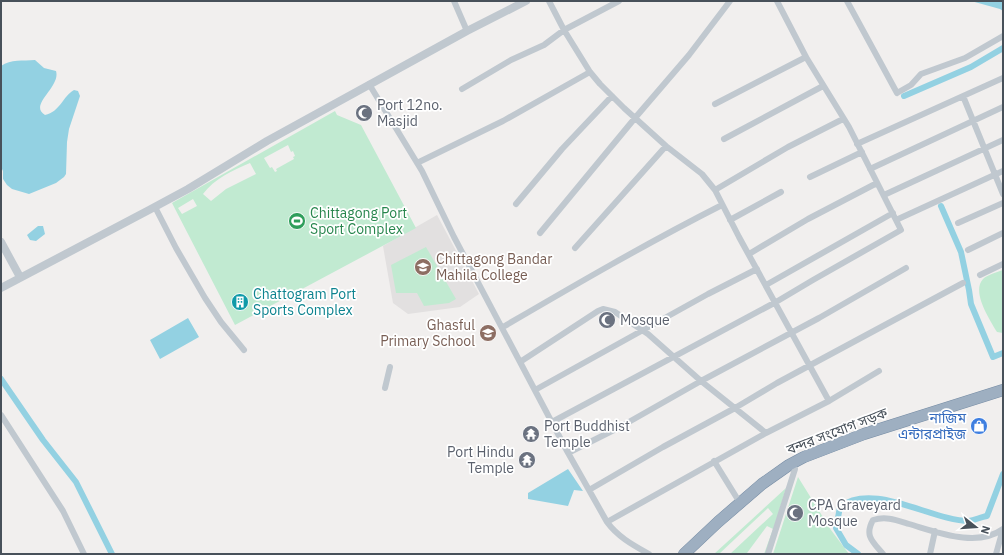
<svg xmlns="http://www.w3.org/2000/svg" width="1004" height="555" viewBox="0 0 1004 555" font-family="'IBM Plex Sans','Noto Sans Bengali',sans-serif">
<rect width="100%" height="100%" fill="#f1efee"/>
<path fill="#e2e0e0" d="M437 215 479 294 460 307 408 314 393 303 383 246Z"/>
<path fill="#c1ead1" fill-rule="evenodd" d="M335 111 337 115 361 125 416 228 235 325 172 203ZM288 145 291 152 293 151 295 156 293 157 294 159 276 169 277 171 275 172 272 167 270 168 264 158ZM250 163 256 174 226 189 211 201 203 194C214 179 233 170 250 163ZM193 199 197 206 182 214 178 208Z
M426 247 456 299 449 303 424 306 417 293H396L391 265Z
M1003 270V333L997 332C990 320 971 292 983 279 987 275 997 272 1003 270Z
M798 477 831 530 849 554H773Z
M786 488 766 554H764L773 529 767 526 747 553 748 554H730L773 514 768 508 719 554H714Z"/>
<path fill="#93d1e2" d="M971 1H1003V11L1000 9Z
M35 60 44 68 56 71C61 87 28 105 45 115 60 112 63 96 74 90L78 91 80 96 69 129 67 142 66 174 64 177 56 183 29 194 12 189 7 185 3 179V171L1 167V66C11 59 23 61 35 60Z
M38 226H43L45 234 36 241 30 240 27 235Z
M188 318 199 337 160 359 150 340Z
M568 469 583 491 574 490 568 506 528 499V493Z"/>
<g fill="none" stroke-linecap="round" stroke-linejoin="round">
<path stroke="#93d1e2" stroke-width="6" d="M904 96 971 67 1003 48
M941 206 961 252 969 290 971 304 993 357 1003 353
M1 379 43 440 76 482 112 554
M858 554 846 545 836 528 840 507C873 481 932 521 969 521 975 520 981 517 987 516L1003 474"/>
<g stroke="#768ca4" stroke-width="12">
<path id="trunk" d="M684 554 718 522 762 484 789 465 804 457 864 434 1003 390"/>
</g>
<path stroke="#c0c8cf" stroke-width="6" d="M454 1 467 31
M549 1 564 30 590 72 600 84 624 108 666 146 702 174 715 190 739 237 829 401
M847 1 897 93 911 85 921 74 965 58 1003 36
M369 84 422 171 454 237 567 451 607 522C618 537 633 545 649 554
M462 89 511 60 544 45 564 30 619 1
M963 96 1003 194
M715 104 806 57
M724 139 823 86
M857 144 1003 78
M417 163 503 121 590 72
M870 169 1003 107
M810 177 862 152
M715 190 788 147 843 119
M884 195 1003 140
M516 204 562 149 612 96
M155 207 176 248 205 298 221 322 244 350
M730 220 781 192
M896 220 1003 171
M958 223 1003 203
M540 233 635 118 689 55 730 1
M575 248 666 146
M968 250 1003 233
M749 254 808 219 877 183
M980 275 1003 264
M766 285 893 213
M503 327C575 285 647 243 722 205
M520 362 598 311 603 309 615 312 648 334 701 381 766 433
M385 388 390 367
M535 390 708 294 757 269
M1 415 63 511 84 554
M552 422 776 302 813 280 901 230 849 127 806 57 777 1
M568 453 620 427 701 381 819 318 906 268
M714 461 740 503
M589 490 663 447 735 408 777 383 963 283
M607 522 766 433 829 401 879 371
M768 554 795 469
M883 554C873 542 864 536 873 520 886 516 896 520 909 524 937 532 977 548 1003 529
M930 554 935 531
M996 554 1003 529"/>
<path stroke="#c0c8cf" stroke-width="8" d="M1 242 20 277
M1 288 149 210 188 189 267 141 467 31 526 1"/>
<use href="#trunk" stroke="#9eafc1" stroke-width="11"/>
</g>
<defs>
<g id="mosque-disc" transform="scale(0.9)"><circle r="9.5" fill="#6b7280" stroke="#fff"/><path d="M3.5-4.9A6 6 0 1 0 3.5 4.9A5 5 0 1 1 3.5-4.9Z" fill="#fff"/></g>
<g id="stadium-disc" transform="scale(0.9)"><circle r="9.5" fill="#2e9e5b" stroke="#fff"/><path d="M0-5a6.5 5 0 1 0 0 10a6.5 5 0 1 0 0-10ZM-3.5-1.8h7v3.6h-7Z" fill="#fff"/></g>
<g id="university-disc" transform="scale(0.9)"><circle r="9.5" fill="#8d6e63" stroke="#fff"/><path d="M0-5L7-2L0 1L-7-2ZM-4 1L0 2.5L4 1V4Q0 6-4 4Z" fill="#fff"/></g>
<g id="building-disc" transform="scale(0.9)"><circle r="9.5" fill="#0f9aa8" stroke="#fff"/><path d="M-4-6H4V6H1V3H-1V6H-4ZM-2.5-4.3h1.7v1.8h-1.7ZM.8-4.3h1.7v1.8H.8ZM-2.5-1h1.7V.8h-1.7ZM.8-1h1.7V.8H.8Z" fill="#fff"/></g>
<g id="school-disc" transform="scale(0.9)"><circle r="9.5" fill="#8d6e63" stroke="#fff"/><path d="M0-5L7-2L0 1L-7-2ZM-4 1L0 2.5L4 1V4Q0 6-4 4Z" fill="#fff"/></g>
<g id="shop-disc" transform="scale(0.9)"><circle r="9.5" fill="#3f7fe0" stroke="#fff"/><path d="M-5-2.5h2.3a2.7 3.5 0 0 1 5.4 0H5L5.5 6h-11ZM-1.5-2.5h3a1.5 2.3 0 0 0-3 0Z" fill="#fff"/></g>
<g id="temple-disc" transform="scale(0.9)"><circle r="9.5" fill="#6b7280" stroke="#fff"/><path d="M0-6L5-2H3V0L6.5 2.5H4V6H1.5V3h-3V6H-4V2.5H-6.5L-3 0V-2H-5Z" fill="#fff"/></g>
</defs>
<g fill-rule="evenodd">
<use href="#mosque-disc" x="364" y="113"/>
<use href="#stadium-disc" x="297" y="221"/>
<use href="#university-disc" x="423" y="267"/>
<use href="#building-disc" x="240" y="302"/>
<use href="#mosque-disc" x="607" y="320"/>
<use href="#school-disc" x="488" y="333"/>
<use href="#shop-disc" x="979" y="426"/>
<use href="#temple-disc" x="531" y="434"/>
<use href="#temple-disc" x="527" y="460"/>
<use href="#mosque-disc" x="795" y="513"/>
</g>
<g text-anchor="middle" stroke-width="3.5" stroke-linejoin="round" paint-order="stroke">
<g font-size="14" fill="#5b616d" stroke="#fff" text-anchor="start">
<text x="377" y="110">Port 12no.<tspan x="377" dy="16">Masjid</tspan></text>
<text x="620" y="325">Mosque</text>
<text x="544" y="431">Port Buddhist<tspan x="544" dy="16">Temple</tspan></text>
<text x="514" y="457" text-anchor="end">Port Hindu<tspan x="514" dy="16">Temple</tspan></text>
<text x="808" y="510">CPA Graveyard<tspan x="808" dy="16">Mosque</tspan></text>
</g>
<g font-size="14" fill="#27864d" stroke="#fff" text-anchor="start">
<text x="310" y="218">Chittagong Port<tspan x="310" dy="16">Sport Complex</tspan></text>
</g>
<g font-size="14" fill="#785e54" stroke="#fff" text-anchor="start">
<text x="436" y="264">Chittagong Bandar<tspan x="436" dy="16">Mahila College</tspan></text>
<text x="475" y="330" text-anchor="end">Ghasful<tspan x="475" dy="16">Primary School</tspan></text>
</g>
<g font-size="14" fill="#0d838f" stroke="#fff" text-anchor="start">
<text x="253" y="299">Chattogram Port<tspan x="253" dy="16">Sports Complex</tspan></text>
</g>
<g font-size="14" fill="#366cbe" stroke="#fff" text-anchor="end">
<text x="966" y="423">নাজিম<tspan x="966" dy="16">এন্টারপ্রাইজ</tspan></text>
</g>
<g font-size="14" fill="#48515a" stroke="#fff">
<text transform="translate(837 431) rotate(-21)" y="5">বন্দর সংযোগ সড়ক</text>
</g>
</g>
<rect width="1004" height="555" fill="none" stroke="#48515a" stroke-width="4"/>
<g transform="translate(976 527) rotate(107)" stroke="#ffffff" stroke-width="3" paint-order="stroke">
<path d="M0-3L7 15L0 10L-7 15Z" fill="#48515a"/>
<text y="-6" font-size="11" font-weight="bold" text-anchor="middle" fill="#48515a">N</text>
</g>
</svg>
